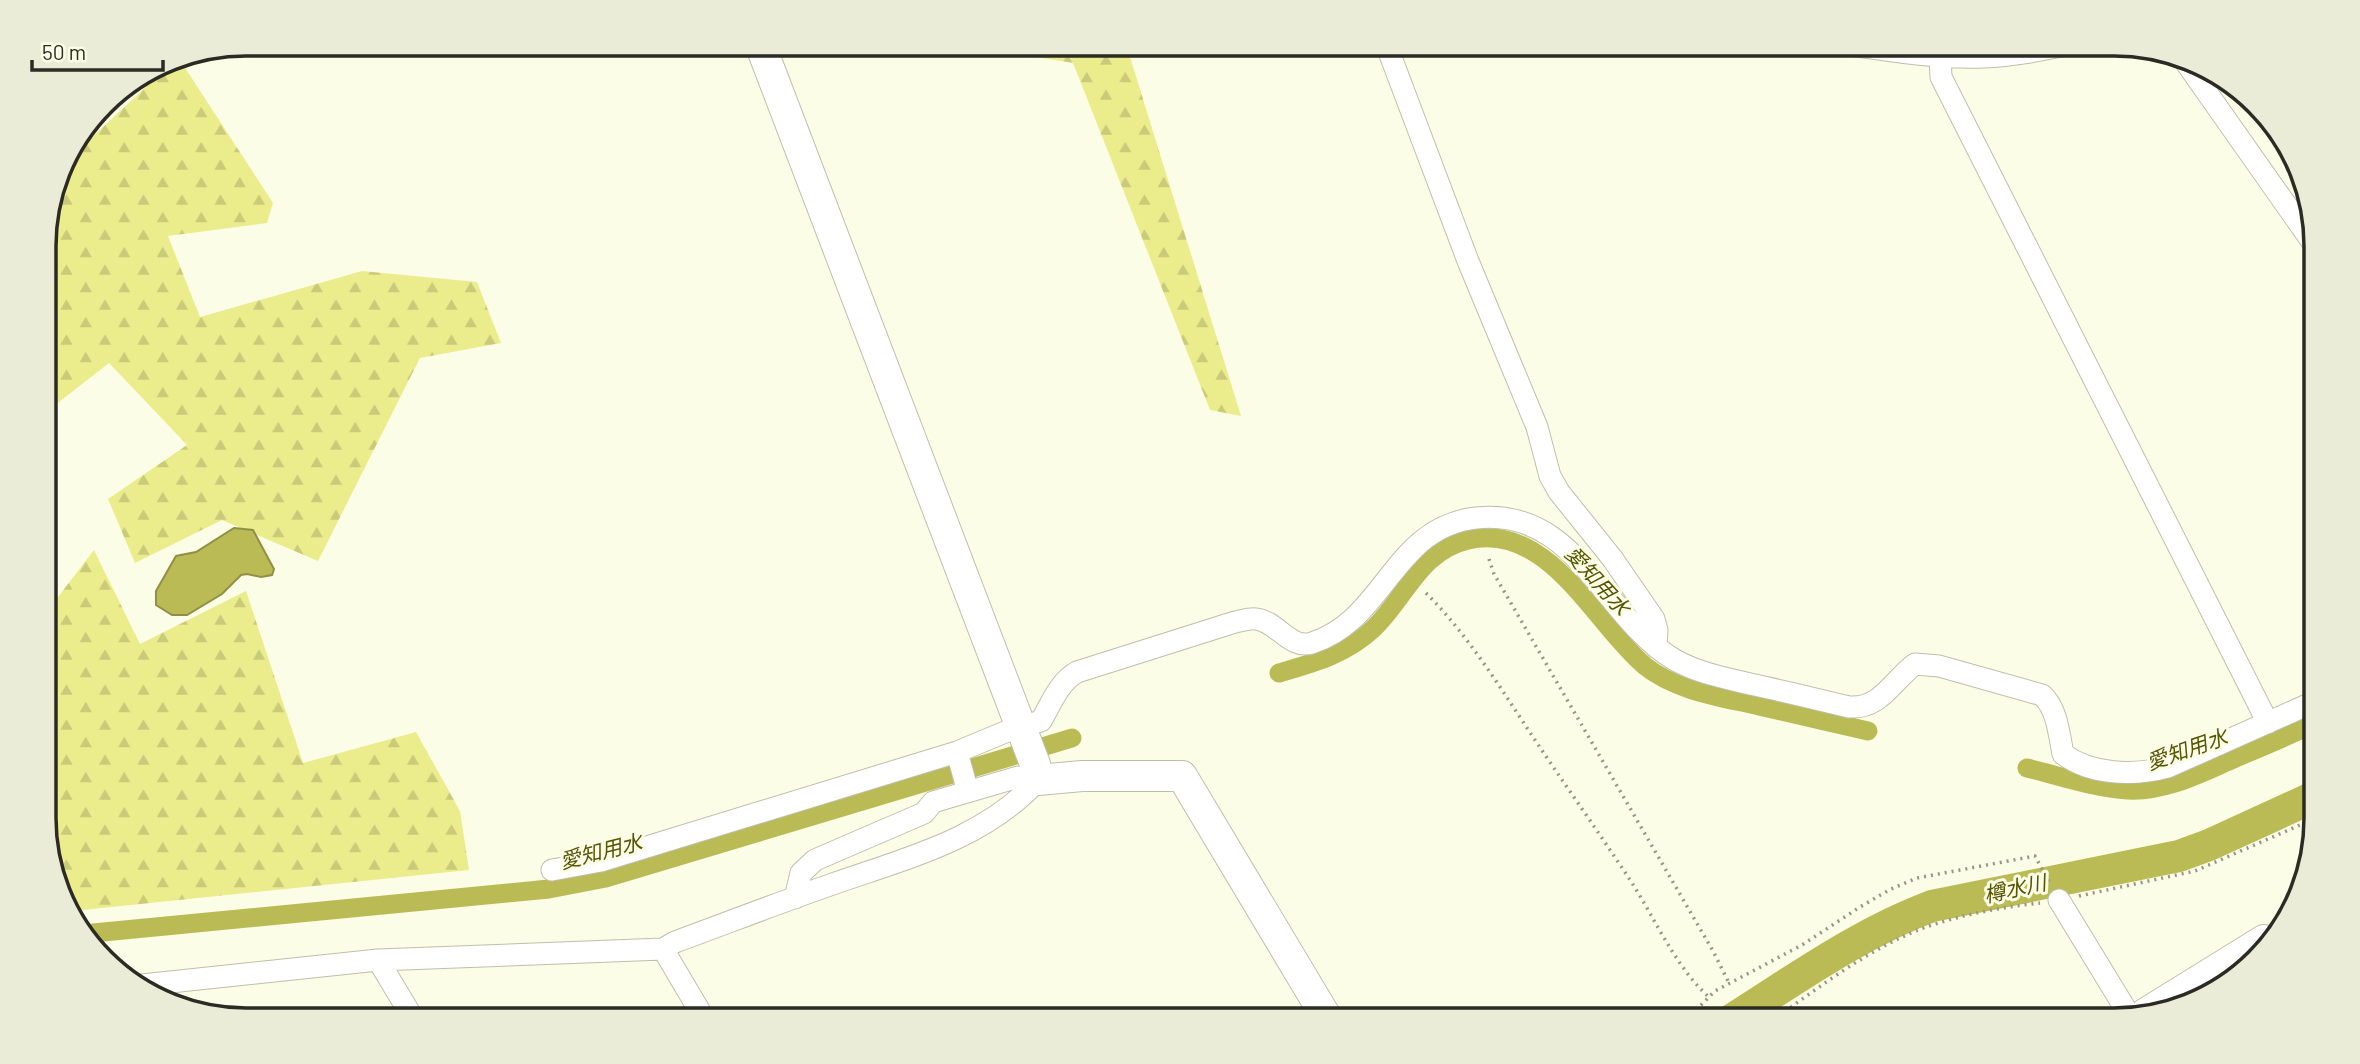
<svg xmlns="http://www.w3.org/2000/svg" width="2360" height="1064" viewBox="0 0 2360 1064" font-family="Barlow,'Noto Sans JP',sans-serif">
<defs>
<pattern id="forest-firs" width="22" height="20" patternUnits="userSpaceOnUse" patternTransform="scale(1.75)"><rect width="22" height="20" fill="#ebed8d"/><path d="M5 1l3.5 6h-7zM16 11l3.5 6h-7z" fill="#cacb79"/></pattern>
</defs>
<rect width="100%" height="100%" fill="#fcfde7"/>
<path fill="url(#forest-firs)" d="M1025 44H1126L1241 416 1210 410 1073 63 1017 54Z
M178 57 273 203 267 223 168 236 200 317 362 271 477 282 501 343 420 358 318 561 222 520 135 563 108 499 187 445 109 363 45 413 44 233 64 157 81 135 90 139Z
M94 550 140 644 246 591 303 763 416 732 460 811 469 870 73 911 46 844 45 614Z"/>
<path fill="#babb55" stroke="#8f9046" stroke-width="2" d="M234 528 253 530 274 569 272 575 261 577 247 574 241 575 222 594 187 615H172L156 605V591L176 556 196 552Z"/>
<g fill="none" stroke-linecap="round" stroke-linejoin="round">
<path stroke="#babb55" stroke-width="19" d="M1279 673C1314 663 1347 654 1374 628 1406 597 1420 551 1468 540 1548 521 1594 623 1645 666 1676 691 1721 697 1759 706 1795 714 1832 723 1868 731
M2027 768C2060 776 2094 788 2128 790 2164 792 2199 774 2231 760 2259 748 2288 736 2316 723
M83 934 549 889 606 878 1072 738"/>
<path stroke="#babb55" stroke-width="32" d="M1731 1020C1796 979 1860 933 1932 906L2179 856 2209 845 2316 796"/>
<g stroke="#bebfaa" stroke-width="23">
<path id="street" d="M1386 44 1468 261 1537 427 1550 476 1559 492 1612 558 1654 619 1657 630 1656 647
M1842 44C1889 50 1936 59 1984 57 2013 56 2042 50 2071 44
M1940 57 1941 77 2268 723
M2182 57 2315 246
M957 752 968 792
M552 870 601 861 957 752 1010 730 1041 721C1051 704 1059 682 1077 672L1235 622C1241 621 1250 618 1256 619 1277 621 1290 650 1312 643 1385 620 1393 527 1476 518 1577 507 1602 617 1675 660 1698 673 1725 678 1750 684 1783 691 1816 699 1849 707 1881 709 1892 681 1915 664L1939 666 2042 695C2057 708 2059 734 2063 754 2091 775 2134 776 2168 767L2316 701
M795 898 801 873 815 860 924 813 933 802 1018 777 1038 780
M2059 900 2131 1018
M663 949 705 1020
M378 960 414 1020
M142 985 378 960 663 949 675 942C727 923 778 903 830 885 903 859 984 840 1038 780"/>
</g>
<g stroke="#bebfaa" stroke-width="32">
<path id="secondary" d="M760 44 1035 764 1038 780 1082 776H1182L1328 1020
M2146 1013 2264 940"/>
</g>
<path stroke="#969687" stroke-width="3.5" stroke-dasharray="2 5" stroke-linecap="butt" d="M1489 559 1494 574 1713 951 1729 983
M1426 593C1471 638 1504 694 1539 746 1570 792 1602 837 1632 883 1655 919 1677 969 1709 997
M2079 896 2195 871 2316 818
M1686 1020 1715 991 1802 945 1860 907 1891 889 1917 878 2035 856 2050 884
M1766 1020 1780 1015C1826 982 1875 945 1929 926 1965 914 2003 907 2040 903"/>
<use href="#street" stroke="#fff" stroke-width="21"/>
<use href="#secondary" stroke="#fff" stroke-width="30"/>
</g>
<g text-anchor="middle" stroke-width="6" stroke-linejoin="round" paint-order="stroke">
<g font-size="21" font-style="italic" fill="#555503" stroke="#fcfde7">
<text transform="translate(1597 581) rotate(48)" y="7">愛知用水</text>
<text transform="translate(2187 750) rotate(-19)" y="7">愛知用水</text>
<text transform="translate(601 852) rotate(-14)" y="7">愛知用水</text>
<text transform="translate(2015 889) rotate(-12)" y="7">樽水川</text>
</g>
</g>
<path d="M0 0H2360V1064H0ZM246 56H2114A190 190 0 0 1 2304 246V818A190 190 0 0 1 2114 1008H246A190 190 0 0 1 56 818V246A190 190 0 0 1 246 56Z" fill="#ebecd7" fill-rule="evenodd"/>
<path fill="none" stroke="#2b2b23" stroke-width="3.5" d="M246 56H2114A190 190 0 0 1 2304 246V818A190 190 0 0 1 2114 1008H246A190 190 0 0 1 56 818V246A190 190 0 0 1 246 56Z"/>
<path d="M32 60v10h131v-10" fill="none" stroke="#2b2b23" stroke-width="3.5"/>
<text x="42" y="60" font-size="21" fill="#2b2b23" stroke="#fcfde7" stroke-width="5" paint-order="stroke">50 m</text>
</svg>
